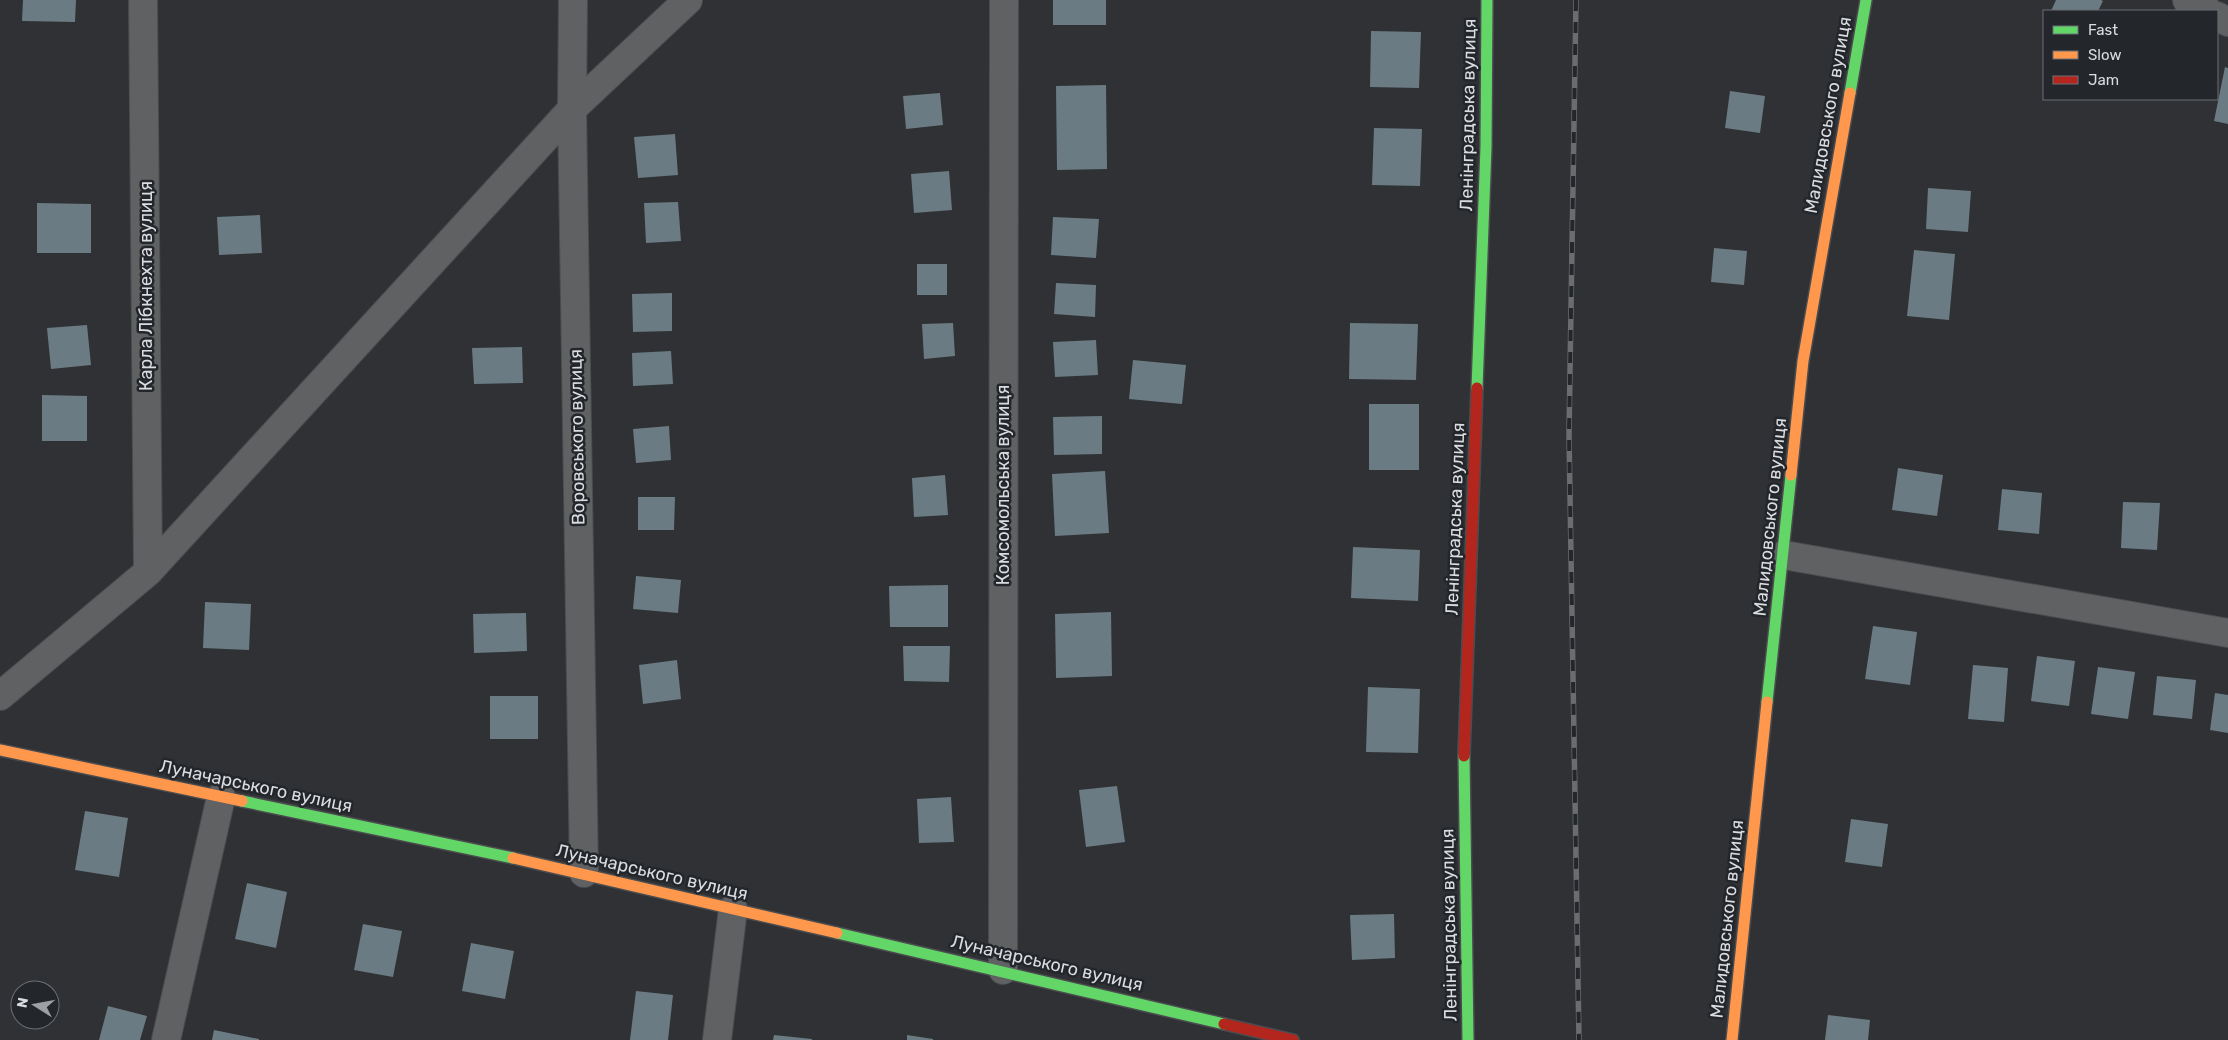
<svg xmlns="http://www.w3.org/2000/svg" width="2228" height="1040" viewBox="0 0 2228 1040" font-family="Rubik,sans-serif">
<rect width="100%" height="100%" fill="#2f3134"/>
<path fill="#6b7b83" d="M23 0H76L75 22 22 21Z
M1053 0H1106V25H1053Z
M2056 0H2101L2103 1 2098 11H2051Z
M1371 31 1421 32 1419 88 1370 87Z
M2225 67 2228 68V124L2214 121Z
M1106 85 1107 169 1057 170 1056 86Z
M1730 91 1765 96 1760 133 1725 128Z
M940 93 943 125 906 129 903 96Z
M1374 128 1422 129 1420 186 1372 185Z
M675 134 678 175 638 178 634 137Z
M949 171 952 210 914 213 911 174Z
M1928 188 1971 191 1968 232 1926 229Z
M678 202 681 241 646 243 644 203Z
M37 203 91 204V253H37Z
M260 215 262 253 219 255 217 217Z
M1053 217 1099 219 1096 258 1051 255Z
M1714 248 1747 251 1744 285 1711 282Z
M1914 250 1955 254 1949 320 1907 316Z
M917 264H947V295H917Z
M1056 283 1096 285 1095 317 1054 314Z
M672 293V331L633 332 632 294Z
M953 323 955 356 924 359 922 324Z
M1350 323 1418 324 1416 380 1349 379Z
M87 325 91 365 51 369 47 328Z
M1096 340 1098 375 1055 377 1053 342Z
M522 347 523 383 474 384 472 348Z
M671 351 673 384 633 386 632 353Z
M1133 360 1186 365 1182 404 1129 399Z
M42 395 87 396V441H42Z
M1369 404H1419V470H1369Z
M1102 416V454L1054 455 1053 417Z
M669 426 671 460 636 463 633 429Z
M1898 468 1943 475 1937 516 1892 510Z
M1105 471 1109 533 1055 536 1052 474Z
M945 475 948 515 914 517 912 478Z
M2002 489 2042 493 2039 534 1998 530Z
M638 497H675L674 530H638Z
M2123 502 2160 503 2157 550 2121 548Z
M1353 547 1420 550 1418 601 1351 598Z
M636 576 681 580 678 613 633 609Z
M948 585V627H890L889 586Z
M205 602 251 604 249 650 203 648Z
M1111 612 1112 676 1056 678 1055 614Z
M526 613 527 651 474 653 473 614Z
M1873 626 1917 632 1910 685 1865 679Z
M903 646H950L949 682 904 681Z
M2037 656 2075 661 2069 706 2031 701Z
M677 660 681 699 643 704 639 665Z
M1973 665 2008 668 2004 722 1968 719Z
M2098 667 2135 672 2128 719 2091 714Z
M2157 676 2196 680 2192 719 2153 715Z
M1368 687 1420 689 1418 753 1366 752Z
M2215 693 2228 695V733L2210 730Z
M490 696H538V739H490Z
M1117 786 1125 842 1086 847 1079 790Z
M951 797 954 842 919 843 917 799Z
M85 811 128 818 119 877 75 870Z
M1851 819 1888 824 1882 867 1845 862Z
M247 883 287 892 276 948 235 939Z
M1394 914 1395 958 1352 960 1350 915Z
M363 924 402 931 393 977 354 970Z
M471 943 514 951 505 999 462 991Z
M636 991 673 995 668 1040H630Z
M108 1006 147 1016 140 1040H99Z
M1828 1015 1870 1020 1868 1040H1825Z
M214 1030 259 1039V1040H212Z
M774 1035 812 1039V1040H773Z
M907 1035 933 1039V1040H907Z"/>
<g fill="none" stroke-linecap="round" stroke-linejoin="round">
<g stroke="#4b4c4f" stroke-width="30">
<path id="street" d="M143 0 148 572
M573 0 572 109 584 873
M2187 0 2208 11
M2217 16 2228 22
M1784 555 2228 633
M0 696 148 572 572 109 688 0
M1003 970 1004 0
M166 1040 221 797
M717 1040 733 909"/>
</g>
<g stroke="#4b4c4f" stroke-width="14">
<path id="fast" d="M1850 93 1866 0
M1477 388 1486 147 1487 0
M1767 702 1791 475
M1464 756 1468 1040
M242 801 513 858
M837 933 1224 1024"/>
</g>
<g stroke="#4b4c4f" stroke-width="14">
<path id="slow" d="M1791 475 1803 361 1850 93
M0 750 242 801
M513 858 837 933
M1732 1040 1767 702"/>
</g>
<g stroke="#4b4c4f" stroke-width="14">
<path id="jam" d="M1464 756 1477 388
M1224 1024 1293 1040"/>
</g>
<use href="#street" stroke="#606163" stroke-width="28"/>
<use href="#fast" stroke="#63d668" stroke-width="11"/>
<use href="#slow" stroke="#ff974d" stroke-width="11"/>
<use href="#jam" stroke="#b3261e" stroke-width="11"/>
<g stroke="#6c6c6e" stroke-width="5.5">
<path id="rail" d="M1576 0 1569 434 1579 1040"/>
</g>
<use href="#rail" stroke="#23272c" stroke-width="4" stroke-dasharray="11" stroke-linecap="butt"/>
</g>
<g text-anchor="middle" stroke-width="5" stroke-linejoin="round" paint-order="stroke">
<g font-size="18" fill="#dadce0" stroke="#23272c">
<text transform="translate(1468 115) rotate(-89)" y="6">Ленінградська вулиця</text>
<text transform="translate(1828 115) rotate(-80)" y="6">Малидовського вулиця</text>
<text transform="translate(146 286) rotate(-90)" y="6">Карла Лібкнехта вулиця</text>
<text transform="translate(577 437) rotate(-91)" y="6">Воровського вулиця</text>
<text transform="translate(1003 485) rotate(-90)" y="6">Комсомольська вулиця</text>
<text transform="translate(1770 517) rotate(-84)" y="6">Малидовського вулиця</text>
<text transform="translate(1455 519) rotate(-88)" y="6">Ленінградська вулиця</text>
<text transform="translate(256 786) rotate(12)" y="6">Луначарського вулиця</text>
<text transform="translate(652 872) rotate(13)" y="6">Луначарського вулиця</text>
<text transform="translate(1727 919) rotate(-84)" y="6">Малидовського вулиця</text>
<text transform="translate(1449 925) rotate(-91)" y="6">Ленінградська вулиця</text>
<text transform="translate(1047 963) rotate(13)" y="6">Луначарського вулиця</text>
</g>
</g>
<rect x="2043" y="10" width="175" height="90" fill="#23272c" stroke="#6c6f74"/>
<rect x="2053" y="26" width="25" height="8" fill="#63d668" stroke="#6c6f74"/>
<text x="2088" y="35" font-size="15" fill="#dadce0">Fast</text>
<rect x="2053" y="51" width="25" height="8" fill="#ff974d" stroke="#6c6f74"/>
<text x="2088" y="60" font-size="15" fill="#dadce0">Slow</text>
<rect x="2053" y="76" width="25" height="8" fill="#b3261e" stroke="#6c6f74"/>
<text x="2088" y="85" font-size="15" fill="#dadce0">Jam</text>
<g transform="translate(35 1005) rotate(281)"><circle r="24" fill="#23272c" stroke="#6c6f74"/>
<path d="M0-4L9 19L0 12L-9 19Z" fill="#9ea0a4"/>
<text y="-8" font-size="14" font-weight="bold" text-anchor="middle" fill="#dadce0">N</text>
</g>
</svg>
